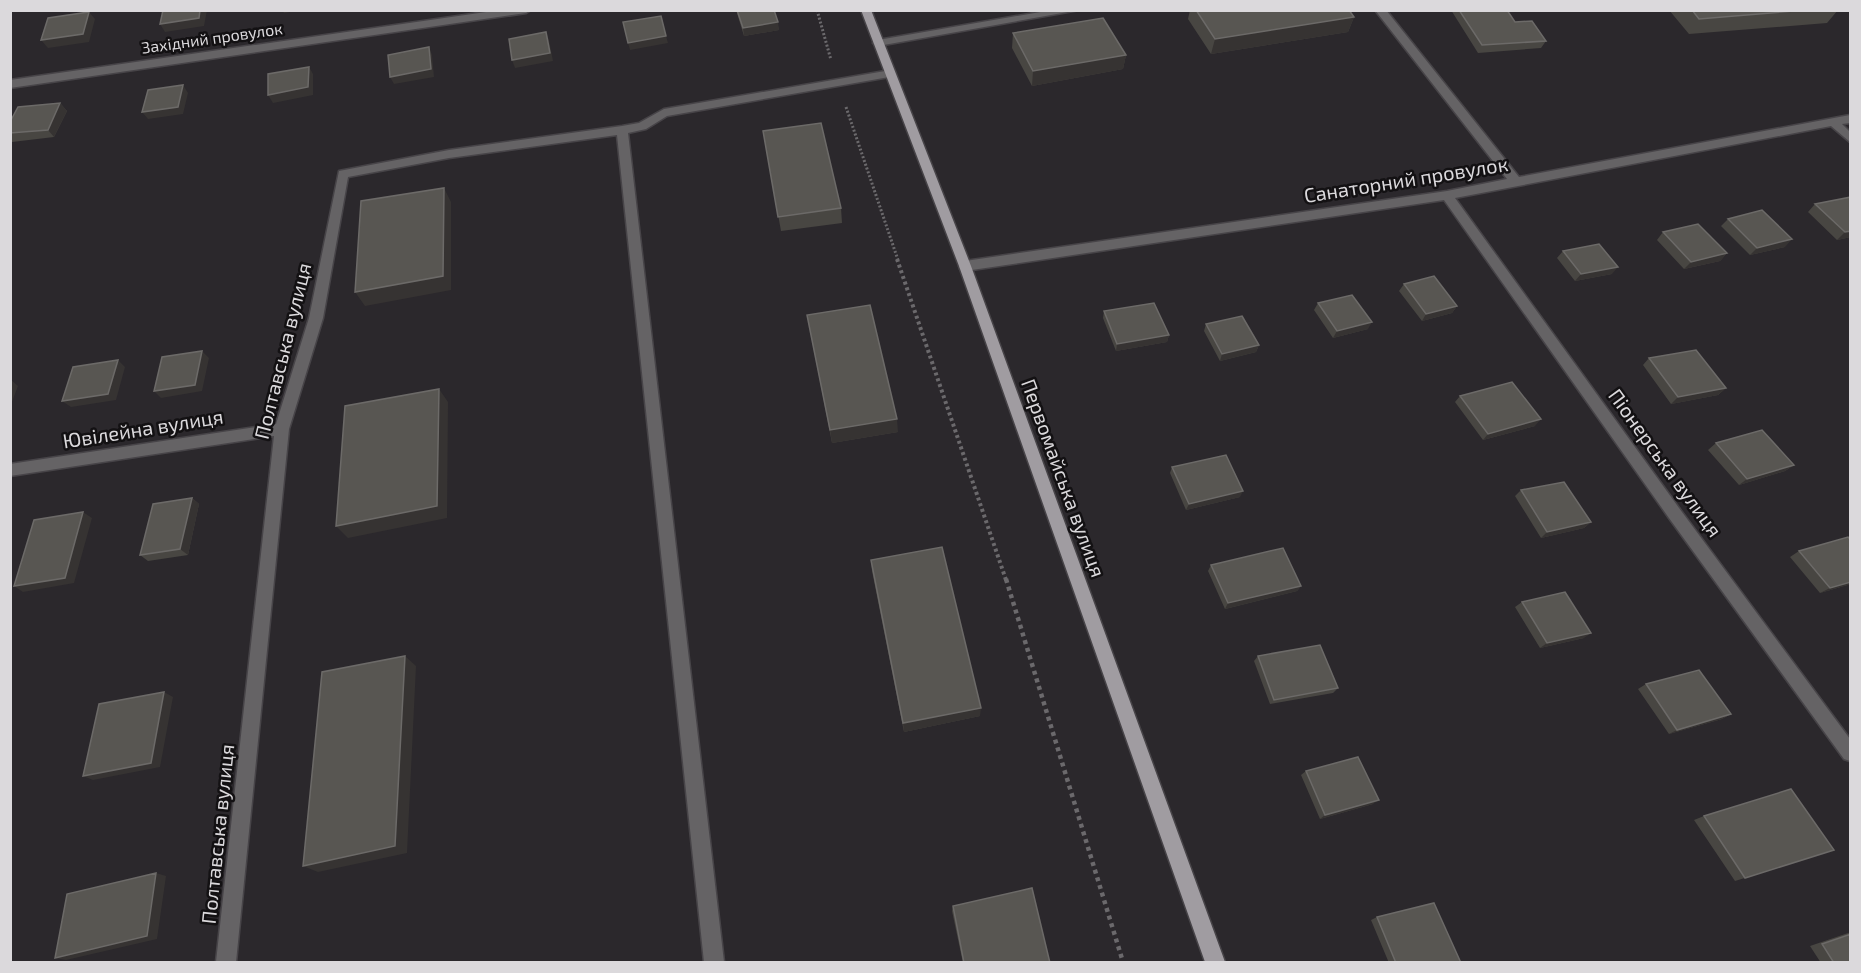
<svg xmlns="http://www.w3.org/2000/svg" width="1861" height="973" viewBox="0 0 1861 973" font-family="'Exo 2',sans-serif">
<rect width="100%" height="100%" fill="#2b282c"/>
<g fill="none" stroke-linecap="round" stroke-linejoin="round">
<g stroke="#474448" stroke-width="3">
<path id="minor" d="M500 10H531L526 13 10 88V80Z
M1052 10H1079L878 46 873 43 878 40Z
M1375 10H1386L1519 177 1850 115V123L1842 124 1850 132V142L1831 126 1455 198 1679 508 1850 739V761L1844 759 1669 518 1444 200 965 271 960 269 959 266 960 263 965 261 1447 191 1507 179Z
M891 70 895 72V76L667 116 646 129 628 133 724 962H704L617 135 449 158 348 177 323 318 289 429 236 962H216L274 436 10 476V464L276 424 309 318 339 171 449 150 622 126 639 123 664 109Z"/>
</g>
<g stroke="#474448" stroke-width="3">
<path id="major" d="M861 10H871L971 266 1225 962H1205L959 266Z"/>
</g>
<path stroke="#6b696c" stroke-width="3" stroke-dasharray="2 2" stroke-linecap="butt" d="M817 10 831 60
M846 107 898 260"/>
<path stroke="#6b696c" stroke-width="4" stroke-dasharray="3 3" stroke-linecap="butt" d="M897 259 1006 580"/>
<path stroke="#6b696c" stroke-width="4.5" stroke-dasharray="4 4" stroke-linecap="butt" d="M1006 579 1123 962"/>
<use href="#minor" fill="#656365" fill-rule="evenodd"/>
<use href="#major" fill="#a09ca1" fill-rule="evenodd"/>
</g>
<path fill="#484642" d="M736 10H774L779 30 744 36Z
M1190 10H1349L1354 17 1348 32 1211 54 1188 19Z
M1451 10H1507L1515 22 1546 41 1541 48 1478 53Z
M1669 10H1838L1827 23 1689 34Z
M1013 33 1126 55 1123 69 1032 86 1012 48Z
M60 103 67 111 54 137 12 142 10 140V122Z
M763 131 841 208 842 223 781 231Z
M1815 204 1851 237 1837 240 1808 212Z
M1728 219 1785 247 1750 255 1721 226Z
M1663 232 1727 253 1720 261 1684 269 1657 240Z
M1563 251 1612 274 1575 281 1557 258Z
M1404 284 1457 306 1452 313 1422 321 1399 291Z
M1318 303 1368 329 1333 338 1314 310Z
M1104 311 1169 335 1167 342 1116 351 1103 318Z
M807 315 898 432 832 443Z
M1206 324 1259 345 1256 352 1220 361 1204 331Z
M1649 358 1726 388 1718 395 1671 404 1643 365Z
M1460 396 1535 426 1483 440 1455 402Z
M1716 443 1794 465 1785 471 1739 485 1708 450Z
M1172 467 1240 497 1186 510 1170 473Z
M1521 490 1591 522 1584 528 1541 538 1515 496Z
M192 498 199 504 188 555 148 561 140 555Z
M1799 551 1851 584 1820 593 1790 557Z
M871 560 980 716 904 732 872 571Z
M1211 565 1301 586 1297 591 1225 609 1208 571Z
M1522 602 1584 638 1540 648 1515 607Z
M1258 656 1338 688 1333 693 1270 704 1254 661Z
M1646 684 1731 714 1722 719 1669 734 1638 689Z
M1306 771 1373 804 1320 819 1301 775Z
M1704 816 1834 850 1735 881 1694 820Z
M953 906 1050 963H963L952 911Z
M1377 917 1461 963H1389L1371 920Z
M1851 932V963H1821L1810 946Z"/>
<path fill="#363332" d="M200 10H207L204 26 165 32 160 24Z
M282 10H301L284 13Z
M89 12 95 19 89 42 48 48 41 40Z
M1354 17 1348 32 1211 54 1215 39Z
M778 22 779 30 744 36 743 28Z
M546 32 549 40 553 61 515 68 512 60Z
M666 36 668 43 630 50 628 43Z
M429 47 432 55 434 77 394 84 390 77Z
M1126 55 1123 69 1032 86 1033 71Z
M309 67 313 74V95L273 103 268 95Z
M183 85 188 93 183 114 148 119 142 112Z
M60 103 67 111 54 137 48 130Z
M444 188 451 202V290L365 306 355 292Z
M1851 231V237L1837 240 1845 232Z
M1792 239 1785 247 1750 255 1757 248Z
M1727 253 1720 261 1684 269 1691 262Z
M1618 267 1612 274 1575 281 1581 274Z
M1457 306 1452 313 1422 321 1426 314Z
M1372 322 1368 329 1333 338 1337 331Z
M1169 335 1167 342 1116 351 1117 344Z
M1259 345 1256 352 1220 361 1222 354Z
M202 351 209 358 202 391 161 398 154 391Z
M118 360 125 367 116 400 71 407 62 401Z
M10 379 18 386 10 407Z
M1726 388 1718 395 1671 404 1678 397Z
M439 389 448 402 447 518 348 538 336 526Z
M897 419 898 432 832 443 830 430Z
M1541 419 1535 426 1483 440 1488 434Z
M1794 465 1785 471 1739 485 1747 479Z
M1243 491 1240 497 1186 510 1189 504Z
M192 498 199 504 188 555 180 549Z
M83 512 92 518 74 583 23 592 14 586Z
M1591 522 1584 528 1541 538 1547 532Z
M1851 582V584L1820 593 1830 588Z
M1301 586 1297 591 1225 609 1228 603Z
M1591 633 1584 638 1540 648 1547 643Z
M405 656 416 666 407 853 318 872 303 866Z
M164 692 173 697 160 767 93 780 83 776Z
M981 708 980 716 904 732 903 723Z
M1731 714 1722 719 1669 734 1677 730Z
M1379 800 1373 804 1320 819 1325 815Z
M156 873 166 876 157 939 66 960 55 958Z"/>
<path fill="#585652" stroke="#6c6a68" stroke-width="1.5" d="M163 10H200L199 18 160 24Z
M737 10H774L778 22 743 28Z
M1196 10H1349L1354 17 1215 39Z
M1459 10H1507L1515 22 1532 21 1546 41 1482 45Z
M1692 10H1806L1699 19Z
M89 12 83 34 41 40 48 18Z
M661 16 666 36 628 43 623 22Z
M1103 18 1126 55 1033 71 1013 33Z
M546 32 550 53 512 60 509 39Z
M429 47 431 69 390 77 388 55Z
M309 67 308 87 268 95V74Z
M183 85 178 107 142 112 148 90Z
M60 103 48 130 10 133V122L18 107Z
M821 123 841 208 778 217 763 131Z
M444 188 443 276 355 292 361 201Z
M1851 197V231L1845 232 1815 204Z
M1762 210 1792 239 1757 248 1728 219Z
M1698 224 1727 253 1691 262 1663 232Z
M1599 244 1618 267 1581 274 1563 251Z
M1434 276 1457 306 1426 314 1404 284Z
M1352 295 1372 322 1337 331 1318 303Z
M1154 303 1169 335 1117 344 1104 311Z
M870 305 897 419 830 430 807 315Z
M1242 316 1259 345 1222 354 1206 324Z
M1696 350 1726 388 1678 397 1649 358Z
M202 351 195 385 154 391 162 357Z
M118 360 108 394 62 401 73 367Z
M1512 382 1541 419 1488 434 1460 396Z
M439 389 437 506 336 526 345 406Z
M1762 430 1794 465 1747 479 1716 443Z
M1226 455 1243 491 1189 504 1172 467Z
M1564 482 1591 522 1547 532 1521 490Z
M192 498 180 549 140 555 153 504Z
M83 512 65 578 14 586 34 520Z
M1848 537 1851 540V582L1830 588 1799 551Z
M942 547 981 708 903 723 871 560Z
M1283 548 1301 586 1228 603 1211 565Z
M1565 592 1591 633 1547 643 1522 602Z
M1320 645 1338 688 1274 700 1258 656Z
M405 656 395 846 303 866 322 672Z
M1699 670 1731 714 1677 730 1646 684Z
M164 692 151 763 83 776 99 704Z
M1358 757 1379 800 1325 815 1306 771Z
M1791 789 1834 850 1745 878 1704 816Z
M156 873 147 936 55 958 67 894Z
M1032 888 1050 963H964L953 906Z
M1434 903 1461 963H1396L1377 917Z
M1851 934V963H1834L1822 944Z"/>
<g text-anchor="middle" stroke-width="5" stroke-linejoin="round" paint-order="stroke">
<g font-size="16" fill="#dbd9dc" stroke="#131113">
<text transform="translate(212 38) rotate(-8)" y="6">Західний провулок</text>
</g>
<g font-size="20" fill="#dbd9dc" stroke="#131113">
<text transform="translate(1406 180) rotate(-9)" y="7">Санаторний провулок</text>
<text transform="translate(283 351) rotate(-76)" y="7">Полтавська вулиця</text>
<text transform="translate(143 429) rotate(-9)" y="7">Ювілейна вулиця</text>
<text transform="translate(1665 463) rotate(54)" y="7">Піонерська вулиця</text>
<text transform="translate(1063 478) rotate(70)" y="7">Первомайська вулиця</text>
<text transform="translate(218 834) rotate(-84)" y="7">Полтавська вулиця</text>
</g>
</g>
<rect width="1861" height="973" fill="none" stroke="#dbd9dc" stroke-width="24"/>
</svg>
